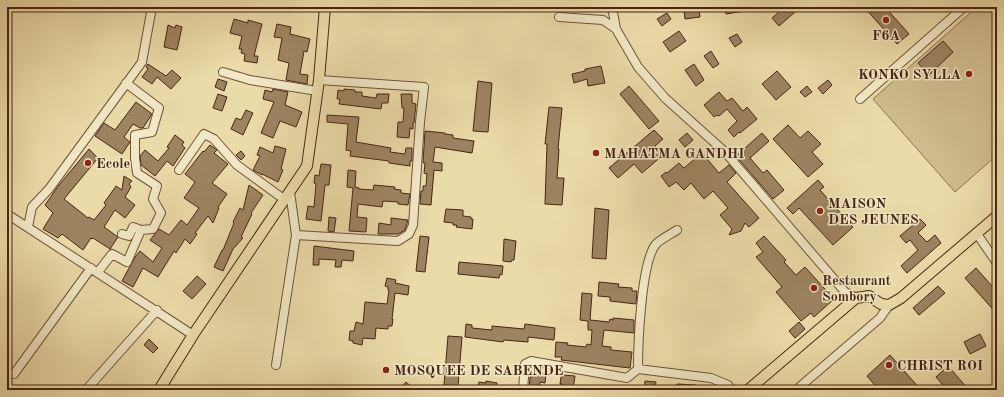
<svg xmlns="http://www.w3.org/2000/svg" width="1004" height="397" viewBox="0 0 1004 397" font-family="'Old Standard TT',serif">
<rect width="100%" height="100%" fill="#ebdba8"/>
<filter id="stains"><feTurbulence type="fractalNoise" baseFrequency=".005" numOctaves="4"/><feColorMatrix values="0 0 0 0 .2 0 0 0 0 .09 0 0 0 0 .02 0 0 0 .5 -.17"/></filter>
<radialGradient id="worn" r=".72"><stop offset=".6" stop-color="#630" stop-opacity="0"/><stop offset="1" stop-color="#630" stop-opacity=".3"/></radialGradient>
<path fill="#cfbc8f" stroke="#8c7052" d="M977 7H997V155L955 192 873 99Z"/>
<path fill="#9d8461" stroke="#482515" d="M725 7H744V11L726 14Z
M773 7H791L795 12 779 26 772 18 778 13Z
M864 7H885L909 34 897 44Z
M699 9 700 17 685 19 684 11Z
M667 13 671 19 662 26 657 19Z
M234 19 248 23V20L262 24 254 56H258L257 63 244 61 245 54 241 53 242 49H239L242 36 230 33Z
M277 24 291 27 290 34 310 39 307 52 304 51 300 74 308 75 307 84 286 80 289 63 278 60 282 38 274 37Z
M168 25 175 28 176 25 182 27 177 50 164 47Z
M679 31 686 41 670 52 663 42Z
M737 34 742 42 735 47 729 38Z
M943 41 953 52 929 75 918 63Z
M711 51 719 64 713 68 704 56Z
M148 64 166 76 172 70 181 78 171 89 157 77 152 84 142 77 148 69 146 67Z
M694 64 704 80 696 86 685 70Z
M601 66 605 83 588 86 587 79 574 83 572 74 585 71V69Z
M777 71 791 87 776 100 762 84Z
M218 79 227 82 224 91 215 87Z
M828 80 832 85 823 94 818 88Z
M478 81 492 83 488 132 473 131Z
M629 86 659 121 649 129 620 94Z
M807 86 812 92 805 97 800 92Z
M273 89 288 92 285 105 302 112 296 127 280 121 273 138 261 133 274 102 263 99 265 90 272 92Z
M344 89 355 90V92H362V96L376 98 377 94H389L388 103H382L381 109 339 104 340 99H337L338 90 344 91Z
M719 92 727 101 732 98 743 111 747 107 757 119 740 133 739 132 734 137 728 130 737 121 727 109 719 116 717 115 714 117 704 105Z
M218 94 227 97 222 111 213 108Z
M401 94H412V103L416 104 414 123H413V129L410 128 409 138 397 137 398 122H403L404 108H402Z
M136 102 152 114 143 128H140L133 124 124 137 130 142 122 154 95 136 104 123 115 130Z
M549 107 562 108 558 149H559L557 178H564L562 205 545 204 547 144H545Z
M246 110 253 113 243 135 231 129 236 118 241 120Z
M327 115 359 117 356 142 391 148 390 152 405 154 406 148H412V161H410V166L389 163V161L350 156 351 151 346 150 348 124 327 122Z
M788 125 800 138 808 131 821 144 812 152 823 164 808 177 773 139Z
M654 130 663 139 655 146 663 155 642 173 634 164 618 178 609 168Z
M425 131 445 133V134L453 135V138L474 141 472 153 435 147 433 162 442 163V171L434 170 431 205 420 204 421 191H423V186H426L427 174 424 173 425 163H423Z
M687 133 693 140 685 147 679 140Z
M762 133 769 141 750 158 763 173 767 170 784 190 773 199 736 156Z
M175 135 184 142 182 145 185 148 173 166 167 161 155 176 141 165 140 156 145 150 158 161 169 148 167 147Z
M210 145 217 150 214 153 228 164 212 183 227 194 218 207 219 208 213 223 208 216 195 233 197 234 190 244 185 239 176 253 174 251 158 277 143 268 133 287 122 281 135 257 140 251 153 262 162 248 150 240 159 229 169 235 181 220 187 225 199 208 184 198 195 182 185 174 203 151 204 152Z
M275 146 286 149 281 169 283 170 278 182 262 174V175L253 170 260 156 257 155 260 147 273 153Z
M89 149 98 158 64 199 88 218 89 217 94 220 106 205 104 203 116 186 122 190 124 176 132 181 129 184 131 187 125 197 135 205 125 218 115 210 104 227 118 237 110 249 93 238 92 239 91 238 83 250 62 234 58 238 43 229 53 213 45 205 59 185Z
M241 151 245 156 241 160 236 155Z
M702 153 719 173 729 165 736 173 727 182 759 218 749 227 745 223 741 231 729 235 732 229 720 215 728 208 713 191 704 199 691 183 684 190 676 182 669 187 661 176 666 172 667 173 679 163 684 168Z
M321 164 331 165 329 185H325L321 221 306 219 308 206 314 207 316 184 314 183 315 175 319 176Z
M348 170 356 171 355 187 359 188V189L373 190 374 185 395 187 394 189 401 190V193L410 194 408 205 398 204V202L383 201 382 207 358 204 357 217 367 218 366 232 349 231 353 188 347 187Z
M818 180 824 187 820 190 853 227 833 245 799 208 793 214 787 208Z
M249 185 263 195 251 213 252 214 241 237 243 238 233 249 223 271 214 267 222 250H223L234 223 233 222 240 208 243 210Z
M595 208 609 210 606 259 592 258Z
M446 209 463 210V216L471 217V219H473L472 229 456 227 457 225H453V223L444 222Z
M329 217 336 218 334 232 328 231Z
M391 218 408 220 405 230 398 234H378L379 223 391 225Z
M920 219 926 225 918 233 927 242 935 235 941 243 907 273 901 266 918 250 910 240 906 243 900 236Z
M420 236 429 237 425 272 416 271Z
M764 236 786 260 784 262 796 275 805 267 834 299 814 317 811 313 801 321 776 292 782 287 756 257 763 252 756 243Z
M504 239 516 241 514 260H512L511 262 503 261Z
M314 246 354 251 353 261 342 260 341 267H335L336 260 319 259V265H313Z
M459 262 503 266 502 275 500 274 499 278 458 274Z
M976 268 992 286 997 283V314L965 278Z
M197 276 206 284 192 299 183 291Z
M387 278 396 280 395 283 409 286 408 295 395 293 392 319H393L392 326H388V329L376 328 375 339 363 338 362 345 353 343V341L349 340 350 331H354L356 322 363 324 365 302 387 304 389 290H388V287L385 286Z
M599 282 619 284 618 287 632 288V291H637L636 304 610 301V297L598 296Z
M938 286 945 293 919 315 913 308Z
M582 293 592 294 590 320 609 322 610 319 613 320V318L634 320V333L604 330 602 346 611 347V350L632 352 630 368 561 360 562 357H555L556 342 568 343 567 345 586 347 587 344 591 345 592 330H588V321L580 320Z
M799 322 805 329 795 338 789 331Z
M466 324 472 325V328L492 330V326L524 329 525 324 555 328 554 340 528 337V342L504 340 503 342 465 337Z
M980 334 986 346 970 354 964 342Z
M448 336 462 337 458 386 444 385Z
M149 339 158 348 153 353 144 345Z
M890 355 921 390H879L867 376Z
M948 366 969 390H947L936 377Z
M533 372 546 374 545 383 540 382 539 390H529L530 377H532Z
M563 375 575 376 573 390H562V384H560L561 377H562Z
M486 381 497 383 496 390H478L479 382 486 383Z
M645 381 656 382 655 388H651V390H644Z
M406 382 415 390H399Z
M677 384 696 385V390H677Z"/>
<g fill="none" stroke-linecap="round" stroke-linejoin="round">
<g stroke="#71523a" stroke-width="10">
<path id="minor" d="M612 7 616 29
M559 17 603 20 616 29 638 67 665 98 725 152 845 292 856 298
M223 72 250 80 317 91
M860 99 964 7
M179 170 204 134 214 139 237 165 285 200
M7 214 193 335
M28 227 32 207 49 189 142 62 152 7
M122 234 129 236 133 227 141 230
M977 234 997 263
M296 235 398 241 409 234 413 225 420 122 424 87 319 80
M98 272 112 254 127 262 141 230 153 229 161 213 153 199 157 186 137 173 135 158V135L152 132 159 108 126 83
M276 365 296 235 290 192
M638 369C638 344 641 262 656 244 661 239 671 234 677 230
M14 374 91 268
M86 390 157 310
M523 390 525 364 531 361 627 378 638 369 711 378 728 385 732 390
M796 390 880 318 889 305"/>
</g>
<g stroke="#482515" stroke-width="12">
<path id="major" d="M159 390 193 335 307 166 319 80 325 7
M748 390 856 298 869 296 881 304 889 305 901 298 997 216"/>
</g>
<use href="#minor" stroke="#f2e8c6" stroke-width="8"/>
<use href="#major" stroke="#ebdba8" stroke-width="10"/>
</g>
<g fill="#8f2418" stroke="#f2e8c6" stroke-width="1.5">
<circle cx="886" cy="20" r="4"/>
<circle cx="969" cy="74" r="4"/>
<circle cx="596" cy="153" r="4"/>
<circle cx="88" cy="163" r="4"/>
<circle cx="820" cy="211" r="4"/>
<circle cx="814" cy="288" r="4"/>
<circle cx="889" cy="365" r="4"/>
<circle cx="386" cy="370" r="4"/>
</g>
<g text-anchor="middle" stroke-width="3" stroke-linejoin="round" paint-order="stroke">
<g font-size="14" font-weight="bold" fill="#482515" stroke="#f2e8c6" text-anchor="start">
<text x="886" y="40" text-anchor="middle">F6A</text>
<text x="961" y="79" text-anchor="end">KONKO SYLLA</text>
<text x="604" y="158">MAHATMA GANDHI</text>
<text x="96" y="168">Ecole</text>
<text x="828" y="208">MAISON<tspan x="828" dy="16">DES JEUNES</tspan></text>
<text x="822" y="285">Restaurant<tspan x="822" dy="16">Sombory</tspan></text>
<text x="897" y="370">CHRIST ROI</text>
<text x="394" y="375">MOSQUEE DE SABENDE</text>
</g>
</g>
<rect width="1004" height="397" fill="none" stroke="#ebdba8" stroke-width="24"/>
<rect x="8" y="8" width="988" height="381" fill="none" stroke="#482515" stroke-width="2"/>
<rect x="12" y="12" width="980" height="373" fill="none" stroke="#482515"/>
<rect width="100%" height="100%" filter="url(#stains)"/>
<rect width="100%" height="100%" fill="url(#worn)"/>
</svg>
